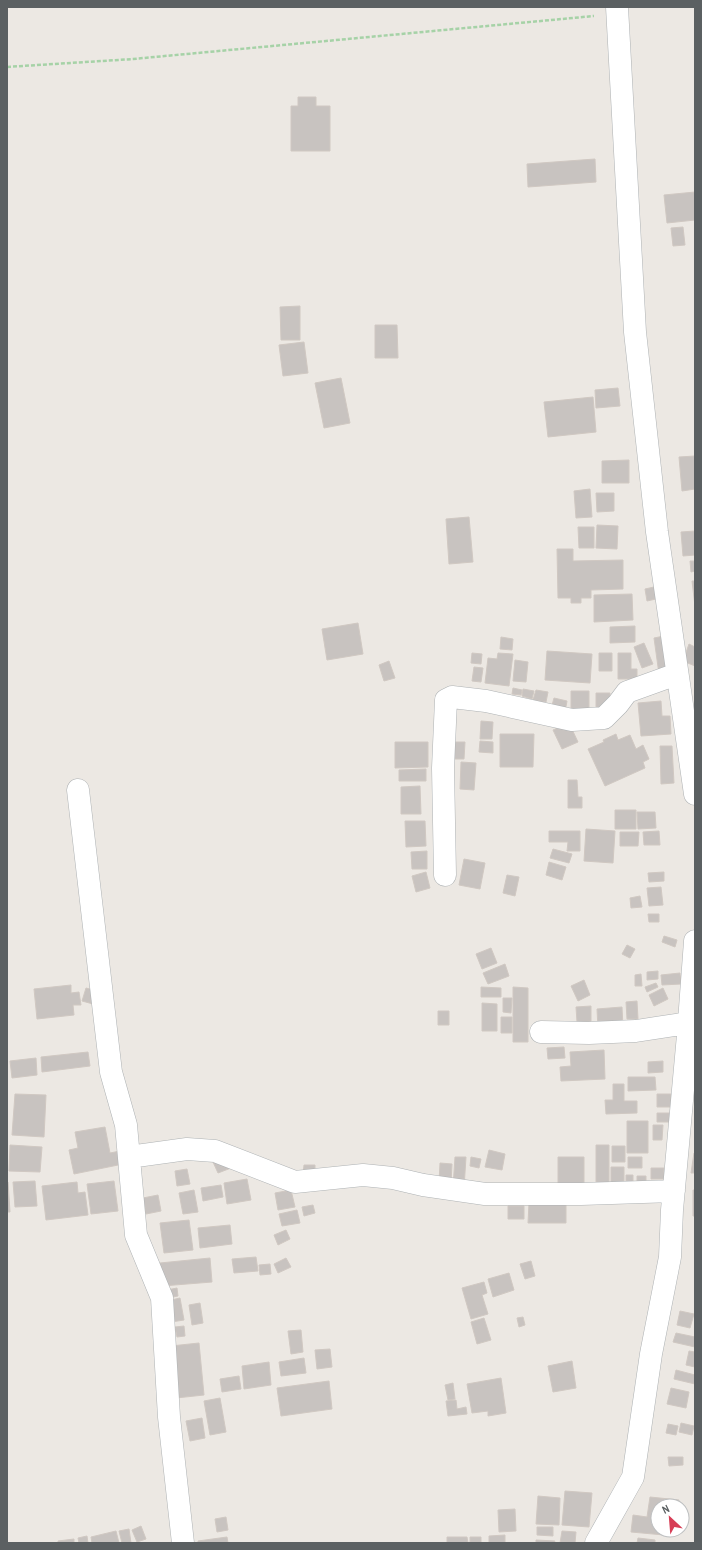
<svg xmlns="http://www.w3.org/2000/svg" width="702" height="1550" viewBox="0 0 702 1550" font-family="'Archivo Narrow',sans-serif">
<rect width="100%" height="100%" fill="#ece8e3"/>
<path fill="#c8c3c0" stroke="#d0c8c2" d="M298 97H316V106H330V151H291V106H298Z
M595 159 596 182 528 187 527 164Z
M695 192V220L667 223 664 195Z
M683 227 685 245 673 246 671 228Z
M300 306V340H281L280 307Z
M375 325H397L398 358H375Z
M304 342 308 373 283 376 279 345Z
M341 378 350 423 324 428 315 383Z
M618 388 620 406 596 408 595 390Z
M593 397 596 432 548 437 544 402Z
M695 456V489L682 491 679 457Z
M629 460V483H602V461Z
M590 489 592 517 576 518 574 491Z
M596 493H614V511L597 512Z
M469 517 473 562 449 564 446 519Z
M597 525 618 526 617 549 596 548Z
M578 527H594V548H579Z
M695 531V555L683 556 681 532Z
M557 549H573V561L623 560V589L591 590V598H581V603H571V598H558Z
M690 561H695V571L691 572Z
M692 581H695V606Z
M654 587 656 599 647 601 645 589Z
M632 594 633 620 594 622V595Z
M358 623 363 654 327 660 322 629Z
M635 626V642L610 643V627Z
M664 636 669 673 659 674 654 638Z
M501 637 513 639 512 650 500 649Z
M644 643 653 664 642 668 634 647Z
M689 644 695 647V666L683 661Z
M547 651 592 654 590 683 545 680Z
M472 653 482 654 481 664 471 663Z
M498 653 513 654 509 686 485 683 488 658 497 659Z
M599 653H612V671H599Z
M618 653H631V669H637V679H618Z
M515 660 528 662 526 682 513 681Z
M389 661 395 678 384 681 379 665Z
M474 667 483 668 481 682 472 681Z
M513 688 522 690 521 695 512 694Z
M523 689 534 691 532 699 522 696Z
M536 690 548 692 546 702 533 700Z
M571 691H589V710H571Z
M596 693H610V709H596Z
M554 698 567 701 565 712 551 709Z
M661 701 662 716H670L671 734 641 736 638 703Z
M481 721 493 722 492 739H480Z
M569 723 578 742 562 749 553 730Z
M500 734H534L533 767H500Z
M616 734 618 740 630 735 636 749 643 745 649 759 643 762 645 768 605 786 588 749 604 742 603 740Z
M480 741 493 742V753L479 752Z
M395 742H428V767L395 768Z
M455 742H465L464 759H454Z
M660 746H672L674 783 661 784Z
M461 762 476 763 474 790 460 789Z
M426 769V781H399V770Z
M568 780H577L578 797H582V808H568Z
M420 786 421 814H401V787Z
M615 810H636V829H615Z
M637 812H655L656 828 638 829Z
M405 821H425L426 846 406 847Z
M586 829 615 831 613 863 584 861Z
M549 831H580V851H567L568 842H549Z
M659 831 660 845H644L643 832Z
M620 832H639L638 846H620Z
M553 849 572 854 569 863 550 858Z
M427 851V869H412L411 852Z
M464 859 485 863 480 889 459 885Z
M549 862 566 867 562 880 546 875Z
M426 872 430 888 416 892 412 876Z
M664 872V881L649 882 648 873Z
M507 875 519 877 515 896 503 893Z
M661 887 663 905 649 906 647 888Z
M640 896 642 907 631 908 630 898Z
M648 914H659V922H649Z
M664 936 677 940 675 947 662 942Z
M627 945 635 949 630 958 622 954Z
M491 948 497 963 482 969 476 954Z
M505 964 509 976 488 984 483 973Z
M658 971V979L647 980V972Z
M680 973 681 984 662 985 661 975Z
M641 974 642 986H635V975Z
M584 980 590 995 578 1001 571 986Z
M656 983 658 987 647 992 645 987Z
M71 985V993L79 992 81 1005H73L74 1015 37 1019 34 989Z
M481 987 501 988V997H481Z
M513 987 528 988V1042H513Z
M86 988 97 991 93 1004 82 1001Z
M663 988 668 999 654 1006 649 995Z
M503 998H512L511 1013 503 1012Z
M637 1001 638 1019H627L626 1002Z
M482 1003 497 1004V1031H482Z
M591 1006V1021L577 1022 576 1007Z
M622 1007 623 1027 598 1029 597 1009Z
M438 1011H449V1025H438Z
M501 1017H512V1033H501Z
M564 1047 565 1058 548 1059 547 1048Z
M604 1050 605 1079 561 1081 560 1067 571 1066 570 1052Z
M88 1052 90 1066 42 1072 41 1057Z
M36 1058 37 1075 12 1078 10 1061Z
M663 1061V1072L648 1073V1062Z
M628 1077H655L656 1090 628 1091Z
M613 1084H624V1101H637V1113L606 1114 605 1100H613Z
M15 1094 46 1095 44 1137 12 1135Z
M657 1094H671V1107H657Z
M657 1113H671V1122H657Z
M627 1121H648V1153H627Z
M653 1125H663L662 1140H653Z
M105 1127 110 1153 120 1151 123 1164 74 1174 69 1150 78 1148 75 1132Z
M10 1145 42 1147 40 1172 9 1171Z
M596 1145H609V1184H596Z
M612 1146H625V1162H612Z
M489 1150 505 1154 502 1170 485 1167Z
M694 1153H695V1173H691Z
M226 1157 231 1168 218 1173 213 1162Z
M455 1157H466L464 1188 453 1187Z
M471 1157 481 1159 479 1168 470 1166Z
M558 1157H584V1187H558Z
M628 1157H642V1168H628Z
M440 1163 452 1164 451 1183H439Z
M304 1165H315V1175L303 1174Z
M611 1167H624V1185H611Z
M651 1168H664V1179H651Z
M187 1169 190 1184 177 1186 175 1171Z
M626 1175H633V1186L626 1185Z
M637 1176H646V1185L637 1186Z
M247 1179 251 1200 227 1204 224 1183Z
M35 1181 37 1206 15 1207 13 1182Z
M114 1181 118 1211 91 1214 87 1184Z
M7 1182H8L10 1212H7Z
M77 1182 78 1193 85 1192 88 1215 46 1220 42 1186Z
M221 1185 223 1197 203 1201 201 1188Z
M194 1190 198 1212 183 1214 179 1193Z
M291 1190 295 1207 278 1210 275 1193Z
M693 1190H695V1216H693Z
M158 1195 161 1211 146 1214 143 1198Z
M529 1203H566V1223H528Z
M313 1205 315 1213 304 1216 302 1207Z
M508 1206H524V1219H508Z
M297 1210 300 1223 282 1226 279 1214Z
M189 1220 193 1250 164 1253 160 1223Z
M230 1225 232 1244 200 1248 198 1228Z
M286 1230 290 1239 278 1245 274 1235Z
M256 1257 258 1271 234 1273 232 1259Z
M210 1258 212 1282 162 1286 160 1263Z
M286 1258 291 1267 278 1273 274 1264Z
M531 1261 535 1276 525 1279 520 1264Z
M270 1264 271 1274 260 1275 259 1265Z
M509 1273 514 1290 493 1297 488 1279Z
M484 1282 487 1293 482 1295 488 1314 471 1319 462 1288Z
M177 1288 178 1296 168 1298 167 1290Z
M180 1298 184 1320 171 1322 167 1301Z
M200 1303 203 1323 192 1325 189 1305Z
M680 1311 694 1314 690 1328 677 1325Z
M523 1317 525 1325 519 1327 517 1318Z
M484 1318 491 1340 477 1344 471 1322Z
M184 1326 185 1336 177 1337 175 1327Z
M301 1330 303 1352 291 1354 288 1331Z
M676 1333 695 1337V1347L673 1342Z
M199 1343 204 1395 176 1398 171 1346Z
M330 1349 332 1367 317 1369 315 1350Z
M689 1351 695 1352V1367L686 1365Z
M304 1358 306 1373 281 1376 279 1362Z
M572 1361 576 1388 553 1392 548 1366Z
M269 1362 271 1385 244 1389 242 1366Z
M676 1370 695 1375V1384L674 1379Z
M239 1376 241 1389 222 1392 220 1379Z
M501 1378 506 1413 488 1416V1411L472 1413 467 1384Z
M329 1381 332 1409 281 1416 277 1388Z
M453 1383 455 1399 448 1400 445 1385Z
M671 1388 689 1392 686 1408 667 1404Z
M220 1398 226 1432 210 1435 204 1401Z
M456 1400 457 1409 466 1407 467 1414 448 1416 446 1401Z
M202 1418 205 1438 190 1441 186 1421Z
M681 1423 694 1426 692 1435 679 1432Z
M668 1424 678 1426 676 1435 666 1433Z
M668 1457H683V1465L669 1466Z
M565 1491 592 1493 589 1527 562 1525Z
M538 1496 560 1498 559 1525 536 1524Z
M650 1497 679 1500 678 1506H658V1530H675V1536L631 1532 633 1515 647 1517Z
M515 1509 516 1531 499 1532 498 1510Z
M226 1517 228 1530 217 1532 215 1519Z
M141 1526 146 1539 137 1542 132 1530Z
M537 1527H553V1536L537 1535Z
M129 1529 131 1543H122L119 1531Z
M116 1531 119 1543H92L91 1537Z
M562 1531 576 1532 575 1543H560Z
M505 1535V1543H489V1536Z
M87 1536 88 1543H79L78 1538Z
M227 1537 228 1543H198V1541Z
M447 1537H467L468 1543H447Z
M470 1537H481V1543H470Z
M638 1538 655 1540V1543H637Z
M74 1539V1543H58V1541Z
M536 1540 555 1541 554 1543H536Z"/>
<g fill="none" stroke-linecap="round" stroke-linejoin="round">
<g stroke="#aeb2b4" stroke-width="23">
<path id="minor" d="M617 7 635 332 657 532 695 794
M78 790 111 1072 126 1125 136 1235 162 1298 169 1417 183 1543
M445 875 443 768 446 700 452 697 486 701 572 720 604 718 618 704 627 692 677 674
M541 1032 589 1033 636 1031 695 1022
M129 1157 187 1149 215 1151 295 1182 363 1175 393 1178 423 1185 485 1194H581L674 1191
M596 1543 633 1477 651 1354 670 1257 672 1210 688 1035 695 941"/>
</g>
<path stroke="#a6d2a7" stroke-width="2.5" stroke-dasharray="4 2" stroke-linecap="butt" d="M7 67 133 59 594 16"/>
<use href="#minor" stroke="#fff" stroke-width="22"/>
</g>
<rect width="702" height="1550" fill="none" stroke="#5b6062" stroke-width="16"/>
<g transform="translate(670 1518) rotate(334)"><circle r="19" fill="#ffffff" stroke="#bdbfc0"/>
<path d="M0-3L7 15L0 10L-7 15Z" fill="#d73e56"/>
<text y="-6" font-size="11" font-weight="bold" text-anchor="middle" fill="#5b6062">N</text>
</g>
</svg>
